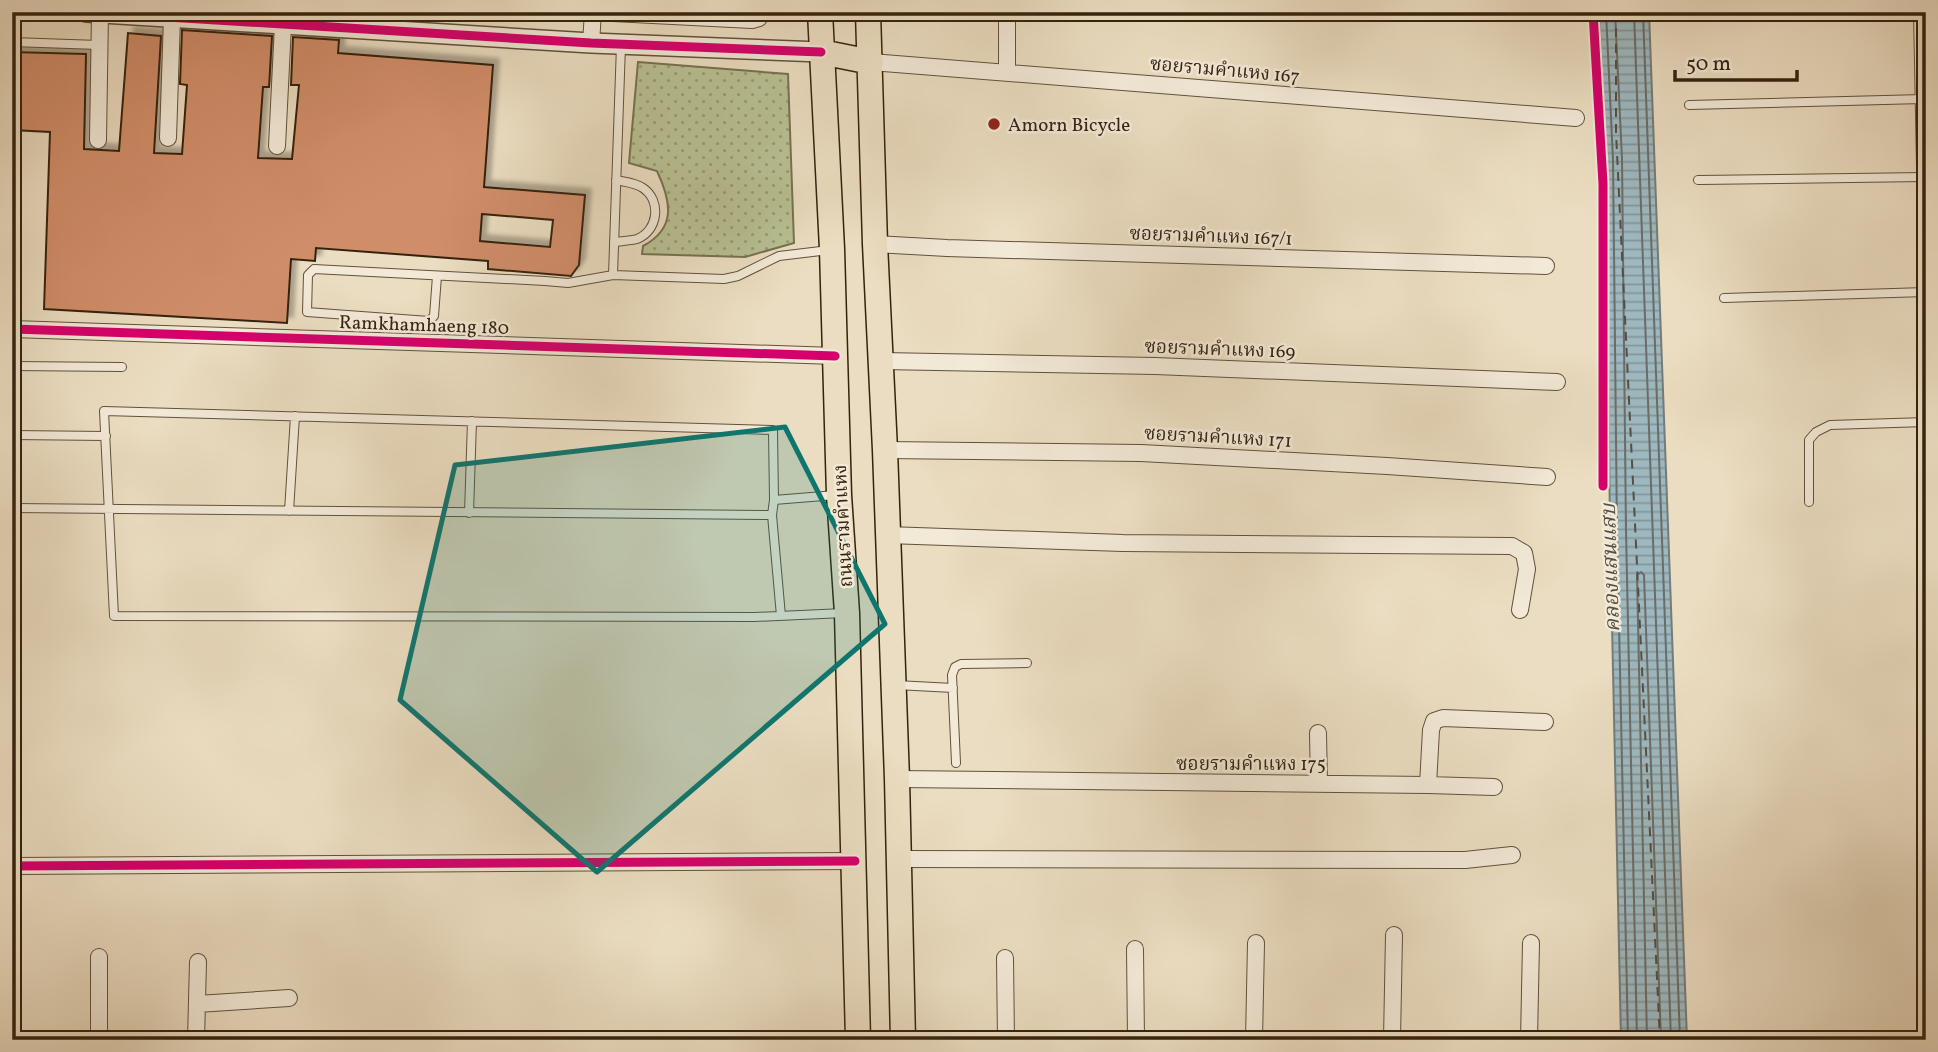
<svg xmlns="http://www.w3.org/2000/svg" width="1938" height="1052" viewBox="0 0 1938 1052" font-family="Vollkorn,'Noto Serif Thai',serif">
<defs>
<pattern id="green-dots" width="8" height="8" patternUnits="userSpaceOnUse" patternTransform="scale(1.75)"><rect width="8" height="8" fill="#b8c092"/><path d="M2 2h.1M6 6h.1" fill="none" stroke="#969c76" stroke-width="1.8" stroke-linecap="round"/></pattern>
<pattern id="water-rules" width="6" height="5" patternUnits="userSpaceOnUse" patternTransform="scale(1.75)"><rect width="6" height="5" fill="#9eb8bf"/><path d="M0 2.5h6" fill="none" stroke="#82959a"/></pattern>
<filter id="shadow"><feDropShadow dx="6" dy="-6" stdDeviation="2" flood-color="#0004"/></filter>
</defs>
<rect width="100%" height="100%" fill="#ebddc1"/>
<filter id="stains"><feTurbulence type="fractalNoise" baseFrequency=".00286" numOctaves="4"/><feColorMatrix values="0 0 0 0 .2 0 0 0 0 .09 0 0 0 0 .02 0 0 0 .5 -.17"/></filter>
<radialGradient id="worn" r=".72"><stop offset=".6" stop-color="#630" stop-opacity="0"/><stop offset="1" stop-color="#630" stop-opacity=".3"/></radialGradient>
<path fill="url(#green-dots)" stroke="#767150" stroke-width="2" d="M638 62 788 74 794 243 745 257 642 254 643 246C677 228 671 201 657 171L629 163Z"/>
<path fill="url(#water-rules)" stroke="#747c79" stroke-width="2" d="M1599 12H1649L1687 1040H1621L1610 531 1606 160Z"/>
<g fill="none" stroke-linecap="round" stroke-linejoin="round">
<path stroke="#6a6d67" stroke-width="2" d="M1606 12 1613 160 1617 531 1628 1040
M1615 12 1622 159 1626 531 1637 1040
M1634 12 1671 1040
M1643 12 1680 1040
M1647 1040 1637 575 1641 572 1644 575 1661 1040"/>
<path stroke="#544f44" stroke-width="2" stroke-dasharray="9 7" stroke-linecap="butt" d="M1616 12V132L1660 1040"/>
</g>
<path fill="#d08d69" stroke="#35220f" stroke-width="2" fill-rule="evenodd" filter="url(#shadow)" d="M182 30 272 36 269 87H263L258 158 292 159 299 85H291L293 37 339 40 338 53 493 65 484 187 585 195 579 265 571 276 488 269V261L316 248 315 261 291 259 287 323 44 309 50 132 12 130V52L86 54 84 149 119 151 128 33 161 36 154 153 182 154 187 85 180 84ZM482 214 553 220 550 247 480 241Z"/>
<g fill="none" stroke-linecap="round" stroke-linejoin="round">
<g stroke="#62513c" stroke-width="10">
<path id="service" d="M12 42 99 45
M1689 105 1923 99
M1698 180 1925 177
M614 242C621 241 630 241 637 239 658 231 662 201 643 188 636 183 625 182 616 180
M613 275 621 45
M437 276 434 316 429 321 307 312 308 275 314 269 545 281 568 283 613 275 724 279 738 276 779 256 829 250
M1724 298 1926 292
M12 366 122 367
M12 435 106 436
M774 500 836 495
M1809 502V440L1816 432 1830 425 1926 422
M12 508 772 515 781 616
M289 511 295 416
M469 513 472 421
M772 515 774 500 773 430 104 411 114 616 755 617 844 613
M896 685 953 688
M956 763 952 675 955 667 961 664 1027 663"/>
</g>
<g stroke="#62513c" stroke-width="18">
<path id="minor" d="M593 12 752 20 759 18 762 12
M1922 12 1926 217
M591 43 593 12
M871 62 1576 118
M1007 73V12
M168 138 172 18
M98 140 100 13
M277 146 283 25
M875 244 947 248 1546 266
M12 329 835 356
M882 361 1155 366 1557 382
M885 450 1141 453 1387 466 1547 477
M887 535 1123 543 1512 546 1524 553 1527 569 1520 610
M1318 733 1319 784
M897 779 1428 785 1431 730 1434 721 1443 718 1545 722
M1428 785 1494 787
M900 859 1465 860 1512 855
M12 866 855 861
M1135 949 1136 1040
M1005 958 1006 1040
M197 1004 289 998
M99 1040V957
M196 1040 198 962
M1254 1040 1256 943
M1392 1040 1394 935
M1529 1040 1531 943"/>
</g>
<g stroke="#62513c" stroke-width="22">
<path id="tertiary" d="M86 12 591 43 821 52"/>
</g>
<g stroke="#35220f" stroke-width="27">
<path id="primary" d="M820 12 832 249 839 495 847 613 858 1040
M868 12 875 244 885 450 897 779 903 1040
M821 52 871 62"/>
</g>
<use href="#service" stroke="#f2e9d7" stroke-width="8"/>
<use href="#minor" stroke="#f2e9d7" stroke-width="16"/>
<use href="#tertiary" stroke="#f2e9d7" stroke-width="19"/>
<use href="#primary" stroke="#ebddc1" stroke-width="24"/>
<g stroke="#f2e9d7" stroke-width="13">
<path id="cycleway" d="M86 12 591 43 821 52
M1593 12 1603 184V486
M12 329 835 356
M12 866 855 861"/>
</g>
<use href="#cycleway" stroke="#d6006c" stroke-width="9"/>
</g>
<path fill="#0f766e" fill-opacity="0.2" stroke="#0f766e" stroke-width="5" stroke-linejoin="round" d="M785 427 885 624 597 872 400 700 455 465Z"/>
<circle fill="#8f2418" stroke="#f2e9d7" stroke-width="2.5" cx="994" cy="124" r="7"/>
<g text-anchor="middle" stroke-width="5" stroke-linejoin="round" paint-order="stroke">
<g font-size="19" fill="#35220f" stroke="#f2e9d7">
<text transform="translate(1225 69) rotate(5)" y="7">ซอยรามคำแหง 167</text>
<text transform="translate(1211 235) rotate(2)" y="7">ซอยรามคำแหง 167/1</text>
<text transform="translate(424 324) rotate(2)" y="7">Ramkhamhaeng 180</text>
<text transform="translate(1220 348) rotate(2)" y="7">ซอยรามคำแหง 169</text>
<text transform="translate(1218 436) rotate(3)" y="7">ซอยรามคำแหง 171</text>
<text transform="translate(842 526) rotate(-93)" y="7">ถนนรามคำแหง</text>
<text x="1251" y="770">ซอยรามคำแหง 175</text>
</g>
<g font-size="19" fill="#35220f" stroke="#f2e9d7" text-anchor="start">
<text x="1008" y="131">Amorn Bicycle</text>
</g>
<g font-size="21" font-style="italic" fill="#544f44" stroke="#f2e9d7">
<text transform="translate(1610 568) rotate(-92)" y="7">คลองแสนแสบ</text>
</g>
</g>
<rect width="1938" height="1052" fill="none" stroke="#ebddc1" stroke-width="42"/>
<rect x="14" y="14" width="1910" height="1024" fill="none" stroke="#35220f" stroke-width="3.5"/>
<rect x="21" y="21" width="1896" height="1010" fill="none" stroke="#35220f" stroke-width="2"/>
<path d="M1675 70v10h122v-10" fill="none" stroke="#35220f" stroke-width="3.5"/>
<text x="1686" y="70" font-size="21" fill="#35220f" stroke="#f2e9d7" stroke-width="5" paint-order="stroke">50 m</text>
<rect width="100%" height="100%" filter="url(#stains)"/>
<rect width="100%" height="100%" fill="url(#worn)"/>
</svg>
